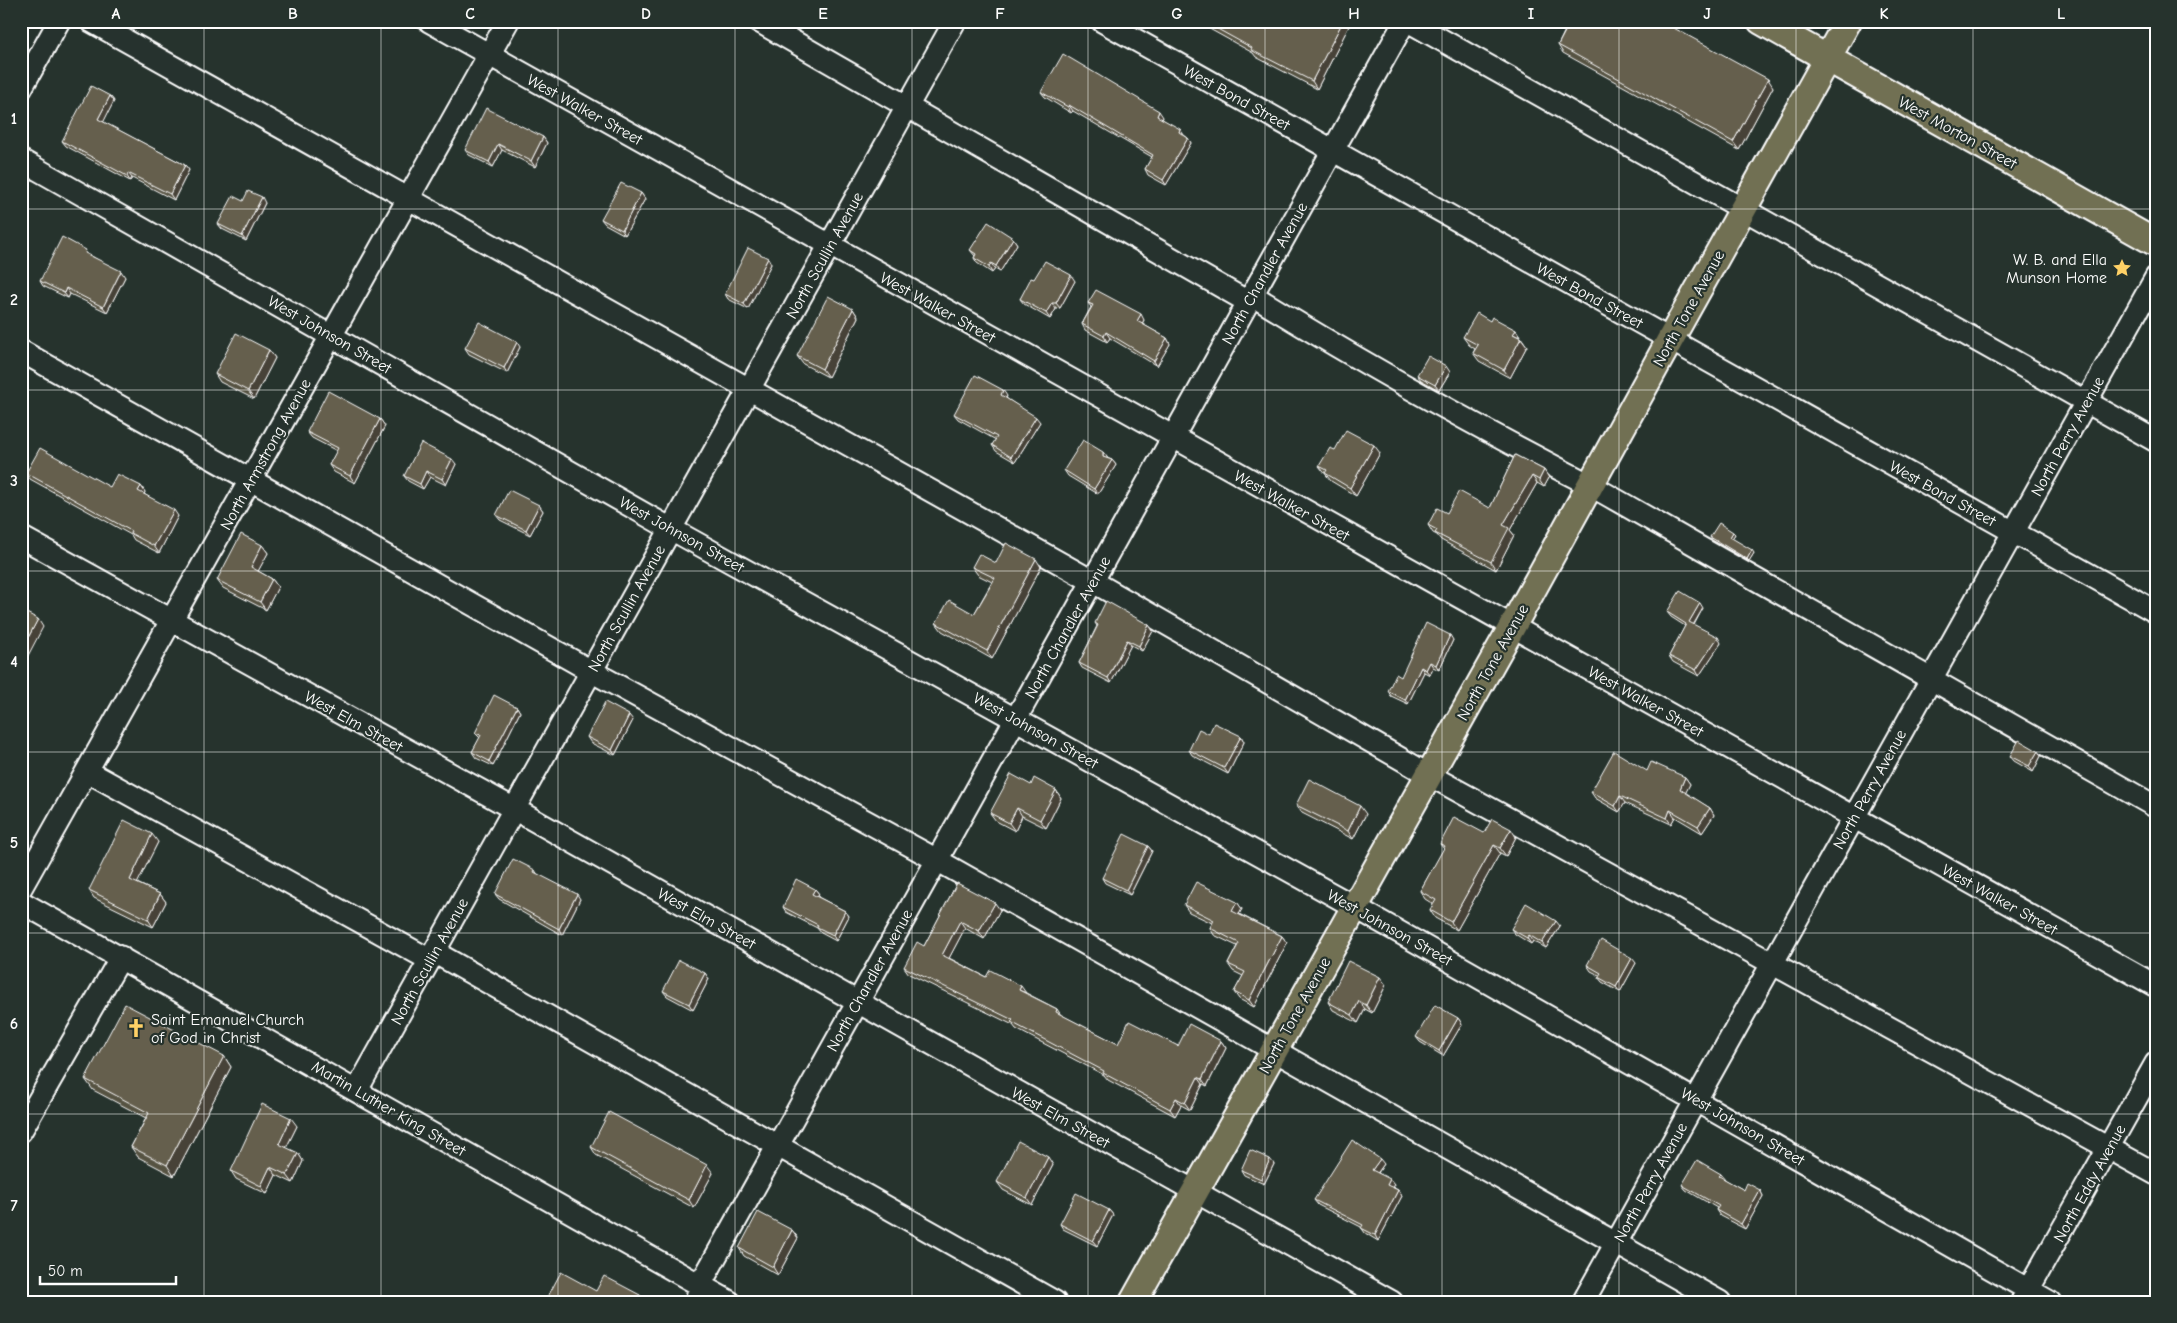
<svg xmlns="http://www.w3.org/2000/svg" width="2177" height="1323" viewBox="0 0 2177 1323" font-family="'Comic Neue',sans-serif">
<rect width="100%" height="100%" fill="#26332d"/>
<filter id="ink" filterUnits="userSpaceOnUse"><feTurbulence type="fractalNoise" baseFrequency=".02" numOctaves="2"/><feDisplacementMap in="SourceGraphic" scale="10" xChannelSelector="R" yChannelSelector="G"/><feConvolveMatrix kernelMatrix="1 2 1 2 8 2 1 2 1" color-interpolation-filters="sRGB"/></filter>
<g filter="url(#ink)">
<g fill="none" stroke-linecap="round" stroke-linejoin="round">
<g stroke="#fff" stroke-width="25">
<path id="minor" d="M91 21 1092 581 1429 775 2156 1174
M429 21 2156 986
M758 21 1248 302
M1102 21 2156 612
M1408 21 2156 441
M21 89 59 21
M21 160 671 529 1355 907 2050 1302
M1252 295C1362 363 1475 426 1590 485L2156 807
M21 351 591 671 937 860 1720 1302
M21 537 514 809 1392 1302
M87 771 430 960
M21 888 508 21
M21 902 730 1302
M434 952 1055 1302
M357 1090 955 21
M21 1131 121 957
M2022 1301 2156 1063
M696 1302 700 1285 1405 21
M1583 1302 2156 277"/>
</g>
<g stroke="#fff" stroke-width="30">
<path id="major" d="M1761 21 2156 243
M1133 1302 1512 627 1670 340 1848 21"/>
</g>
<use href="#minor" stroke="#26332d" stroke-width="21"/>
<use href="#major" stroke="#716f52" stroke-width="26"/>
</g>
<path fill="#575243" stroke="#fff" d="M1195 21H1303L1308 24 1309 21H1351V22L1317 89 1256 57 1253 53Z
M1558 21H1661L1773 87 1739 150 1563 53 1558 45 1567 26Z
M1041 92 1163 117 1162 119 1184 135 1188 138 1191 143 1166 185 1148 175 1145 169 1152 157 1073 111 1071 113 1045 97Z
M110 96 114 101 103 122 185 165 189 170 174 200 132 178 130 181 66 146 62 141Z
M543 137 547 143 535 167 502 150 493 167 469 155 465 150Z
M641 193 645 199 625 235 605 224 601 219Z
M243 201 265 203 246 241 222 229 218 224Z
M1013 238 1017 244 1000 272 995 269 992 273 977 263 974 258 975 256 970 250Z
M90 255 125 277 107 312 70 294 68 298 43 286 40 281Z
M768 258 771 264 748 309 728 299 725 294Z
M1034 279 1075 281 1060 308 1056 309 1050 319 1024 304 1020 299Z
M1088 303 1144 320 1142 324 1167 338 1170 344 1157 366 1110 338 1107 342 1085 330 1082 324 1091 307Z
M853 309 858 317 828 377 803 364 797 356Z
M1490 321 1516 330 1527 346 1510 378 1479 361 1473 353 1475 349 1469 345 1463 337Z
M520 347 507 373 469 354 465 348Z
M269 350 275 358 254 399 220 382 215 374Z
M1450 372 1439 390 1421 380 1417 375Z
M1007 396 1006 398 1040 422 1015 462 996 451 992 445 996 440 958 419 954 414Z
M380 419 385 426 355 483 334 472 329 465 337 451 312 438 307 432Z
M1335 450 1380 453 1356 496 1331 481 1319 466Z
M1515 455 1544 470 1549 478 1544 487 1537 483 1510 530 1514 535 1496 570 1441 540 1437 535 1433 533 1428 525 1447 513 1490 508Z
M1107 457V458L1112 460 1116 465 1098 494 1068 476 1064 470Z
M456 464 446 485 430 477 423 489 408 481 404 476Z
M26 473 110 487 141 486 145 492 144 494 178 516 159 553 134 540 131 535 30 479Z
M539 505 543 511 530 535 500 520 496 515Z
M1735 534 1732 539 1754 553 1749 561 1712 540 1710 537Z
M262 545 268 553 258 571 272 579 278 587 266 610 223 588 217 580Z
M996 563 1041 567 992 659 942 631 936 623 974 614 992 582 978 575 972 567Z
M1703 608 1694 625 1721 643 1699 676 1673 662 1669 656 1685 626 1671 617 1667 612Z
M1095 623 1149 625 1153 631 1142 651 1131 645 1111 683 1082 668 1079 663 1097 626Z
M1453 640 1439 670 1433 667 1430 675 1424 672 1408 704 1391 696 1388 691 1401 677Z
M517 707 520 712 493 766 476 758 472 752 480 738 475 733Z
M633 720 615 755 591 743 587 737Z
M1241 736 1244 742 1228 774 1192 755 1189 750Z
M2010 756H2041L2033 772 2014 761Z
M1647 771 1685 777 1690 784 1685 793 1710 808 1714 815 1702 833 1675 817 1671 824 1625 803 1619 812 1595 798 1591 792Z
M1031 785 1056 790 1061 798 1046 828 1022 816 1015 831 996 821 990 813Z
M1296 805 1366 814 1353 839 1302 813Z
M1484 833 1516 837 1506 856 1500 853 1457 930 1435 918 1430 910 1433 904 1425 899 1420 891 1444 849 1440 844Z
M158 842 137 883 160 894 166 902 153 927 94 898 89 890Z
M1148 846 1152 851 1130 895 1105 883 1102 878Z
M535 870 538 875 580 899 562 935 499 899 495 894Z
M957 883 1000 910 984 939 965 928 949 958 986 977 1026 993 1057 1009 1061 1015 1118 1044 1178 1046 1221 1041 1226 1048 1207 1086 1203 1084 1190 1110 1181 1105 1175 1116 1108 1080 1104 1075 1016 1029 1013 1025 909 974 904 967 924 946Z
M815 889 819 894 818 897 845 911 849 916 836 941 821 933 817 928 786 912 783 907Z
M1237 902 1242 909 1239 914 1282 936 1287 943 1254 1007 1239 999 1234 992 1243 976 1233 971 1228 964 1237 946 1214 935 1210 928 1212 923 1189 912 1184 905Z
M1560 926 1546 948 1533 941 1531 944 1515 934 1511 929Z
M1636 963 1620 992 1602 982 1598 977 1599 975 1591 971 1587 965Z
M705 973 709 979 693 1010 667 996 663 991Z
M1386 985 1372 1013 1365 1009 1358 1023 1333 1010 1328 1002Z
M1458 1018 1462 1024 1443 1056 1420 1042 1416 1037Z
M224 1056 231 1067 174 1176 138 1157 131 1147 146 1118 93 1090 85 1079Z
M297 1126 286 1148 298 1153 303 1161 293 1183 276 1175 267 1194 236 1179 231 1171Z
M591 1147 713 1173 694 1208 596 1155Z
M1274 1164 1264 1184 1244 1175 1241 1170Z
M1384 1164 1378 1173 1394 1184 1392 1187 1398 1190 1402 1196 1378 1241 1365 1233 1361 1227 1318 1205 1314 1200Z
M1053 1165 1032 1205 1003 1190 997 1182Z
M1721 1174 1724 1179 1744 1190H1760L1763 1196 1745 1229 1720 1216 1716 1210 1717 1208 1686 1190 1682 1185Z
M1109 1210 1113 1215 1097 1246 1063 1229 1060 1224Z
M792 1230 798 1238 778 1275 744 1256 739 1248Z"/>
<path fill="#474237" stroke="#fff" d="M1343 21H1351V22L1317 89 1312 81Z
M1768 79 1773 87 1739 150 1733 142Z
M110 96 114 101 102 125 98 119Z
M1069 105 1073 111 1071 113 1068 107Z
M1159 111 1163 117 1161 121 1157 116Z
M1180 129 1184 135 1182 138 1179 132Z
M543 137 547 143 535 167 531 161Z
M1188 138 1191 143 1166 185 1163 180Z
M498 144 502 150 493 167 489 162Z
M185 165 189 170 174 200 170 194Z
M128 173 132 178 130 181 127 176Z
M641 193 645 199 625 235 622 230Z
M262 197 265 203 246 241 242 236Z
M1013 238 1017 244 1000 272 996 266Z
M768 258 771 264 748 309 744 304Z
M991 263 995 269 992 273 989 267Z
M121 271 125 277 107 312 103 307Z
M1071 275 1075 281 1060 308 1056 303Z
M66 288 70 294 68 298 64 293Z
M1052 303 1056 309 1050 319 1046 313Z
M853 309 858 317 828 377 822 369Z
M1141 314 1144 320 1140 327 1137 321Z
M1516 330 1521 338 1513 334Z
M1106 332 1110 338 1107 342 1104 336Z
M1167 338 1170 344 1157 366 1154 361Z
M1521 338 1527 346 1510 378 1504 370Z
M517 342 520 347 507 373 504 368Z
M269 350 275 358 254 399 248 391Z
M1446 366 1450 372 1439 390 1435 385Z
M1003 390 1007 396 1004 401 1001 395Z
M1036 417 1040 422 1015 462 1011 457Z
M380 419 385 426 355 483 350 476Z
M1374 445 1380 453 1356 496 1350 488Z
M1103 452 1107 457V462L1103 457Z
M452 459 456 464 446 485 442 479Z
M1112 460 1116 465 1098 494 1094 489Z
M1544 470 1549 478 1544 487 1539 480Z
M426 471 430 477 423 489 420 484Z
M1532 476 1537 483 1510 530 1514 535 1496 570 1491 562 1503 525Z
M141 486 145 492 143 497 138 491Z
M539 505 543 511 530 535 526 530Z
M174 510 178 516 159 553 154 546Z
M1733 532 1735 534 1731 540 1730 537Z
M262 545 268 553 256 575 251 567Z
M1752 550 1754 553 1749 561 1747 559Z
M1036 559 1041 567 992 659 987 651Z
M272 579 278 587 266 610 260 602Z
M1700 603 1703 608 1692 627 1689 622Z
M38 619 43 627 21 669V651Z
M1149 625 1153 631 1142 651 1139 646Z
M1450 635 1453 640 1439 670 1436 665Z
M1718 637 1721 643 1699 676 1696 670Z
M1127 640 1131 645 1111 683 1108 678Z
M1430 662 1433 667 1430 675 1426 670Z
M1421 667 1424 672 1408 704 1405 700Z
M517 707 520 712 493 766 489 761Z
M629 715 633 720 615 755 612 750Z
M1241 736 1244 742 1228 774 1224 768Z
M2038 751 2041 756 2033 772 2029 766Z
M1685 777 1690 784 1684 796 1680 789Z
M1056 790 1061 798 1046 828 1040 820Z
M1620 796 1625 803 1619 812 1615 806Z
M1360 806 1366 814 1353 839 1348 831Z
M1017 808 1022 816 1015 831 1009 823Z
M1710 808 1714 815 1702 833 1698 826Z
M1670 810 1675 817 1671 824 1667 818Z
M1511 829 1516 837 1506 856 1500 848Z
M152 834 158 842 135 888 130 880Z
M1494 845 1500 853 1457 930 1451 922Z
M1148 846 1152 851 1130 895 1126 890Z
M815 889 819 894 816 900 812 894Z
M160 894 166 902 153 927 148 919Z
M577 894 580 899 562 935 559 929Z
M1237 902 1242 909 1237 918 1232 911Z
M995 903 1000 910 984 939 979 931Z
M845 911 849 916 836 941 833 935Z
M960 921 965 928 947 962 942 955Z
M1556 921 1560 926 1546 948 1542 943Z
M1529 935 1533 941 1531 944 1527 938Z
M1282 936 1287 943 1254 1007 1249 1000Z
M1632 958 1636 963 1620 992 1616 987Z
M705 973 709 979 693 1010 689 1004Z
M1380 977 1386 985 1372 1013 1366 1005Z
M1021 986 1026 993 1019 990Z
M1359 1001 1365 1009 1358 1023 1352 1015Z
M1458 1018 1462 1024 1443 1056 1439 1051Z
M1221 1041 1226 1048 1207 1086 1202 1079Z
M224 1056 231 1067 174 1176 167 1165Z
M1198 1077 1203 1084 1190 1110 1185 1103Z
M1176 1098 1181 1105 1175 1116 1170 1109Z
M291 1118 297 1126 284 1152 279 1144Z
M298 1153 303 1161 293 1183 287 1175Z
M1048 1157 1053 1165 1032 1205 1027 1198Z
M1270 1159 1274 1164 1264 1184 1261 1179Z
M1380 1159 1384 1164 1376 1175 1372 1170Z
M707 1165 713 1173 694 1208 689 1200Z
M270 1167 276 1175 267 1194 261 1186Z
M1721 1174 1725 1179 1723 1182 1719 1176Z
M1390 1179 1394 1184 1391 1190 1387 1185Z
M1398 1190 1402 1196 1378 1241 1375 1235Z
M1760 1190 1763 1196 1745 1229 1741 1224Z
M1109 1210 1113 1215 1097 1246 1093 1241Z
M792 1230 798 1238 778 1275 773 1267Z
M640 1295 645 1302H637Z"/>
<path fill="#655f4e" stroke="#fff" d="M1203 21H1303L1308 24 1309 21H1343L1312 81 1251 50 1252 48Z
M1568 21H1661L1768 79 1733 142 1558 45 1570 22Z
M1063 54 1159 111 1157 116 1180 129 1179 132 1188 138 1163 180 1145 169 1153 155 1069 105 1068 107 1041 92Z
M91 86 110 96 98 119 185 165 170 194 128 173 127 176 62 141Z
M486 108 543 137 531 161 498 144 489 162 465 150Z
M621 183 641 193 622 230 601 219Z
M248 191 262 197 242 236 218 224 233 196 243 201Z
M988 222 1013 238 996 266 991 263 989 267 974 258 976 254 970 250Z
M62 237 86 250 85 253 121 271 103 307 66 288 64 293 40 281Z
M748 248 768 258 744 304 725 294Z
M1045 261 1071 275 1056 303H1052L1046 313 1020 299 1031 278 1034 279Z
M1096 290 1141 314 1137 321 1167 338 1154 361 1106 332 1104 336 1082 324 1093 305 1088 303Z
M828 296 853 309 822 369 797 356Z
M1477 313 1490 321 1492 317 1516 330 1513 334 1521 338 1504 370 1473 353 1478 345 1463 337Z
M479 322 517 342 504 368 465 348Z
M236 333 269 350 248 391 215 374Z
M1428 356 1446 366 1435 385 1417 375Z
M975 375 1003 390 1001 395 1036 417 1011 457 992 445 997 437 954 414Z
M328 391 380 419 350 476 329 465 338 448 307 432Z
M1346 430 1374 445 1350 488 1325 473 1327 470 1319 466 1330 448 1335 450Z
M1083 440 1103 452V457L1112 460 1094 489 1064 470Z
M421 443 452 459 442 479 426 471 420 484 404 476Z
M40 448 110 487 117 474 141 486 138 491 174 510 154 546 130 533 131 531 26 473Z
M1515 455 1544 470 1539 480 1532 476 1503 525 1509 528 1491 562 1435 533 1437 530 1428 525 1437 508 1447 513 1459 491 1490 508Z
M509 490 539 505 526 530 496 515Z
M1719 523 1733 532 1730 537 1752 550 1747 559 1710 537Z
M241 534 262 545 251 567 272 579 260 602 217 580Z
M1006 543 1036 559 987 651 936 623 949 600 974 614 995 578 972 567 979 554 996 563Z
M1680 591 1700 603 1689 622 1718 637 1696 670 1669 656 1686 624 1667 612Z
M1106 601 1149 625 1139 646 1127 640 1108 678 1079 663 1098 625 1095 623Z
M21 610 38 619 21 651Z
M1426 623 1450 635 1436 665 1430 662 1426 670 1421 667 1405 700 1388 691 1396 674 1401 677Z
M494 695 517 707 489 761 472 752 481 735 475 733Z
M605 702 629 715 612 750 587 737Z
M1214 723 1241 736 1224 768 1189 750 1199 729 1209 734Z
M2019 740 2038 751 2029 766 2010 756Z
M1614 751 1647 771 1651 762 1685 777 1680 789 1710 808 1698 826 1670 810 1667 818 1620 796 1615 806 1591 792Z
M1011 774 1031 785 1034 778 1056 790 1040 820 1017 808 1009 823 990 813Z
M1309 779 1360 806 1348 831 1296 805Z
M1454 817 1484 833 1492 819 1511 829 1500 848 1494 845 1451 922 1430 910 1436 900 1420 891 1445 846 1440 844Z
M124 820 152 834 130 880 160 894 148 919 89 890Z
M1124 834 1148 846 1126 890 1102 878Z
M513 859 535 870 534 872 577 894 559 929 495 894Z
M796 879 815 889 812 894 845 911 833 935 817 927 818 925 783 907Z
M1196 882 1237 902 1232 911 1282 936 1249 1000 1234 992 1245 972 1228 964 1239 943 1210 928 1214 920 1184 905Z
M957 883 995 903 979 931 960 921 942 955 986 977 990 970 1021 986 1019 990 1057 1009 1056 1012 1118 1044 1129 1021 1178 1046 1189 1024 1221 1041 1202 1079 1198 1077 1185 1103 1176 1098 1170 1109 1103 1073 1104 1071 1011 1022 1013 1020 904 967 917 942 924 946Z
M1526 903 1556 921 1542 943 1529 935 1527 938 1511 929Z
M1601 940 1632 958 1616 987 1598 977 1601 973 1587 965Z
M679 960 705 973 689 1004 663 991Z
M1348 961 1380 977 1366 1005 1359 1001 1352 1015 1328 1002Z
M125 1004 224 1056 167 1165 131 1147 149 1113 85 1079Z
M1435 1005 1458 1018 1439 1051 1416 1037Z
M262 1104 291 1118 279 1144 298 1153 287 1175 270 1167 261 1186 231 1171Z
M609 1112 707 1165 689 1200 591 1147Z
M1352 1140 1380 1159 1372 1170 1390 1179 1387 1185 1398 1190 1375 1235 1361 1228 1363 1225 1314 1200Z
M1018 1141 1048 1157 1027 1198 997 1182Z
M1250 1150 1270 1159 1261 1179 1241 1170Z
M1697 1160 1721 1174 1719 1176 1744 1190 1747 1183 1760 1190 1741 1224 1716 1210 1719 1206 1682 1185Z
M1076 1193 1109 1210 1093 1241 1060 1224Z
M758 1212 792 1230 773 1267 739 1248Z
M561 1272 596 1291 604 1276 640 1295 637 1302H545Z"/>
</g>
<path fill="none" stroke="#fff" stroke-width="1" stroke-opacity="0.55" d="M204 21V1302M381 21V1302M558 21V1302M735 21V1302M912 21V1302M1088 21V1302M1265 21V1302M1442 21V1302M1619 21V1302M1796 21V1302M1973 21V1302M21 209H2156M21 390H2156M21 571H2156M21 752H2156M21 933H2156M21 1114H2156"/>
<defs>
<g id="sight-bare" transform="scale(1.5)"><path d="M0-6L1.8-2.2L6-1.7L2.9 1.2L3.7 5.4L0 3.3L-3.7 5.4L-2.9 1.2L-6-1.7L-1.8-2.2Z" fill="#ffd166" stroke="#26332d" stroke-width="2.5" paint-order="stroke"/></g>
<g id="church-bare" transform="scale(1.5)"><path d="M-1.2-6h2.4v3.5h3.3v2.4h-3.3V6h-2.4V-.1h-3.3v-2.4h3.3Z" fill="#ffd166" stroke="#26332d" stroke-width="2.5" paint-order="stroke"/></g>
</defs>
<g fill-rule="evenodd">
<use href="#sight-bare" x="2122" y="268"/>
<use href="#church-bare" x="136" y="1028"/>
</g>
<g text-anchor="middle" stroke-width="4.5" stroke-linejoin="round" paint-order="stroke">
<g font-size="16" fill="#fff" stroke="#26332d">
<text transform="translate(1237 97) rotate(29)" y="6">West Bond Street</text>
<text transform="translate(585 109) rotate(29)" y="6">West Walker Street</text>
<text transform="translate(1958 132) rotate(29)" y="6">West Morton Street</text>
<text transform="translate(824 255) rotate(-61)" y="6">North Scullin Avenue</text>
<text transform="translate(1264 273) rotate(-61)" y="6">North Chandler Avenue</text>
<text transform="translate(1590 295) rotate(29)" y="6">West Bond Street</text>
<text transform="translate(938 307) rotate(29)" y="6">West Walker Street</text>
<text transform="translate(1688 308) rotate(-61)" y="6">North Tone Avenue</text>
<text transform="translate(330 334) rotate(30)" y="6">West Johnson Street</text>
<text transform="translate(2067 436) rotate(-61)" y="6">North Perry Avenue</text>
<text transform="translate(265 454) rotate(-61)" y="6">North Armstrong Avenue</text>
<text transform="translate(1943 493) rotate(29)" y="6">West Bond Street</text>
<text transform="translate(1292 505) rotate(29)" y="6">West Walker Street</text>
<text transform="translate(682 534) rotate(29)" y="6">West Johnson Street</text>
<text transform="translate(626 608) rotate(-61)" y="6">North Scullin Avenue</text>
<text transform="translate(1067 627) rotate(-61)" y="6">North Chandler Avenue</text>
<text transform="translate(1492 662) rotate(-61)" y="6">North Tone Avenue</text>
<text transform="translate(1646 701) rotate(29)" y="6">West Walker Street</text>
<text transform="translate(354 721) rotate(29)" y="6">West Elm Street</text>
<text transform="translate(1036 730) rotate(29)" y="6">West Johnson Street</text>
<text transform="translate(1869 789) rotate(-61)" y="6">North Perry Avenue</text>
<text transform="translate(2000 899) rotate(29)" y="6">West Walker Street</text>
<text transform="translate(707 918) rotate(29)" y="6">West Elm Street</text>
<text transform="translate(1390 927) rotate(29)" y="6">West Johnson Street</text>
<text transform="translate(429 961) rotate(-61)" y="6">North Scullin Avenue</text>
<text transform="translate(869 980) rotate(-61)" y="6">North Chandler Avenue</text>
<text transform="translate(1294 1015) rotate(-61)" y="6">North Tone Avenue</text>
<text transform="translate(389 1108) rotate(30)" y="6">Martin Luther King Street</text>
<text transform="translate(1061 1117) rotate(29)" y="6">West Elm Street</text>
<text transform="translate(1743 1126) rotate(30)" y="6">West Johnson Street</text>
<text transform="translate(1650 1182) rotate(-61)" y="6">North Perry Avenue</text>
<text transform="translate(2089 1183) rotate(-61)" y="6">North Eddy Avenue</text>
</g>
<g font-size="16" fill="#fff" stroke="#26332d" text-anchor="end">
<text x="2107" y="265">W. B. and Ella<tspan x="2107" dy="18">Munson Home</tspan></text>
<text x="151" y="1025" text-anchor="start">Saint Emanuel Church<tspan x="151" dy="18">of God in Christ</tspan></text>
</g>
</g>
<rect width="2177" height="1323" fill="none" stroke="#26332d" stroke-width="55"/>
<path d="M40 1276v8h136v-8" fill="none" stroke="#ffffff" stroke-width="2.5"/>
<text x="48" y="1276" font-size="15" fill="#ffffff" stroke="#26332d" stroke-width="4" paint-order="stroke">50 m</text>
<rect x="28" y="28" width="2122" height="1268" fill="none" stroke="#fff" stroke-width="2"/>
<g font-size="16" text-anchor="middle" font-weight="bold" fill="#fff">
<text x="116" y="19">A</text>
<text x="293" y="19">B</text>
<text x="470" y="19">C</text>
<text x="646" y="19">D</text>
<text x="823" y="19">E</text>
<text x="1000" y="19">F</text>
<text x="1177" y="19">G</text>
<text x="1354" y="19">H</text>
<text x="1531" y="19">I</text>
<text x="1707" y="19">J</text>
<text x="1884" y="19">K</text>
<text x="2061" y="19">L</text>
<text x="14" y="124">1</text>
<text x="14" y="305">2</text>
<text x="14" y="486">3</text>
<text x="14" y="667">4</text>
<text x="14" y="848">5</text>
<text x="14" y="1029">6</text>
<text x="14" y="1211">7</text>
</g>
</svg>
